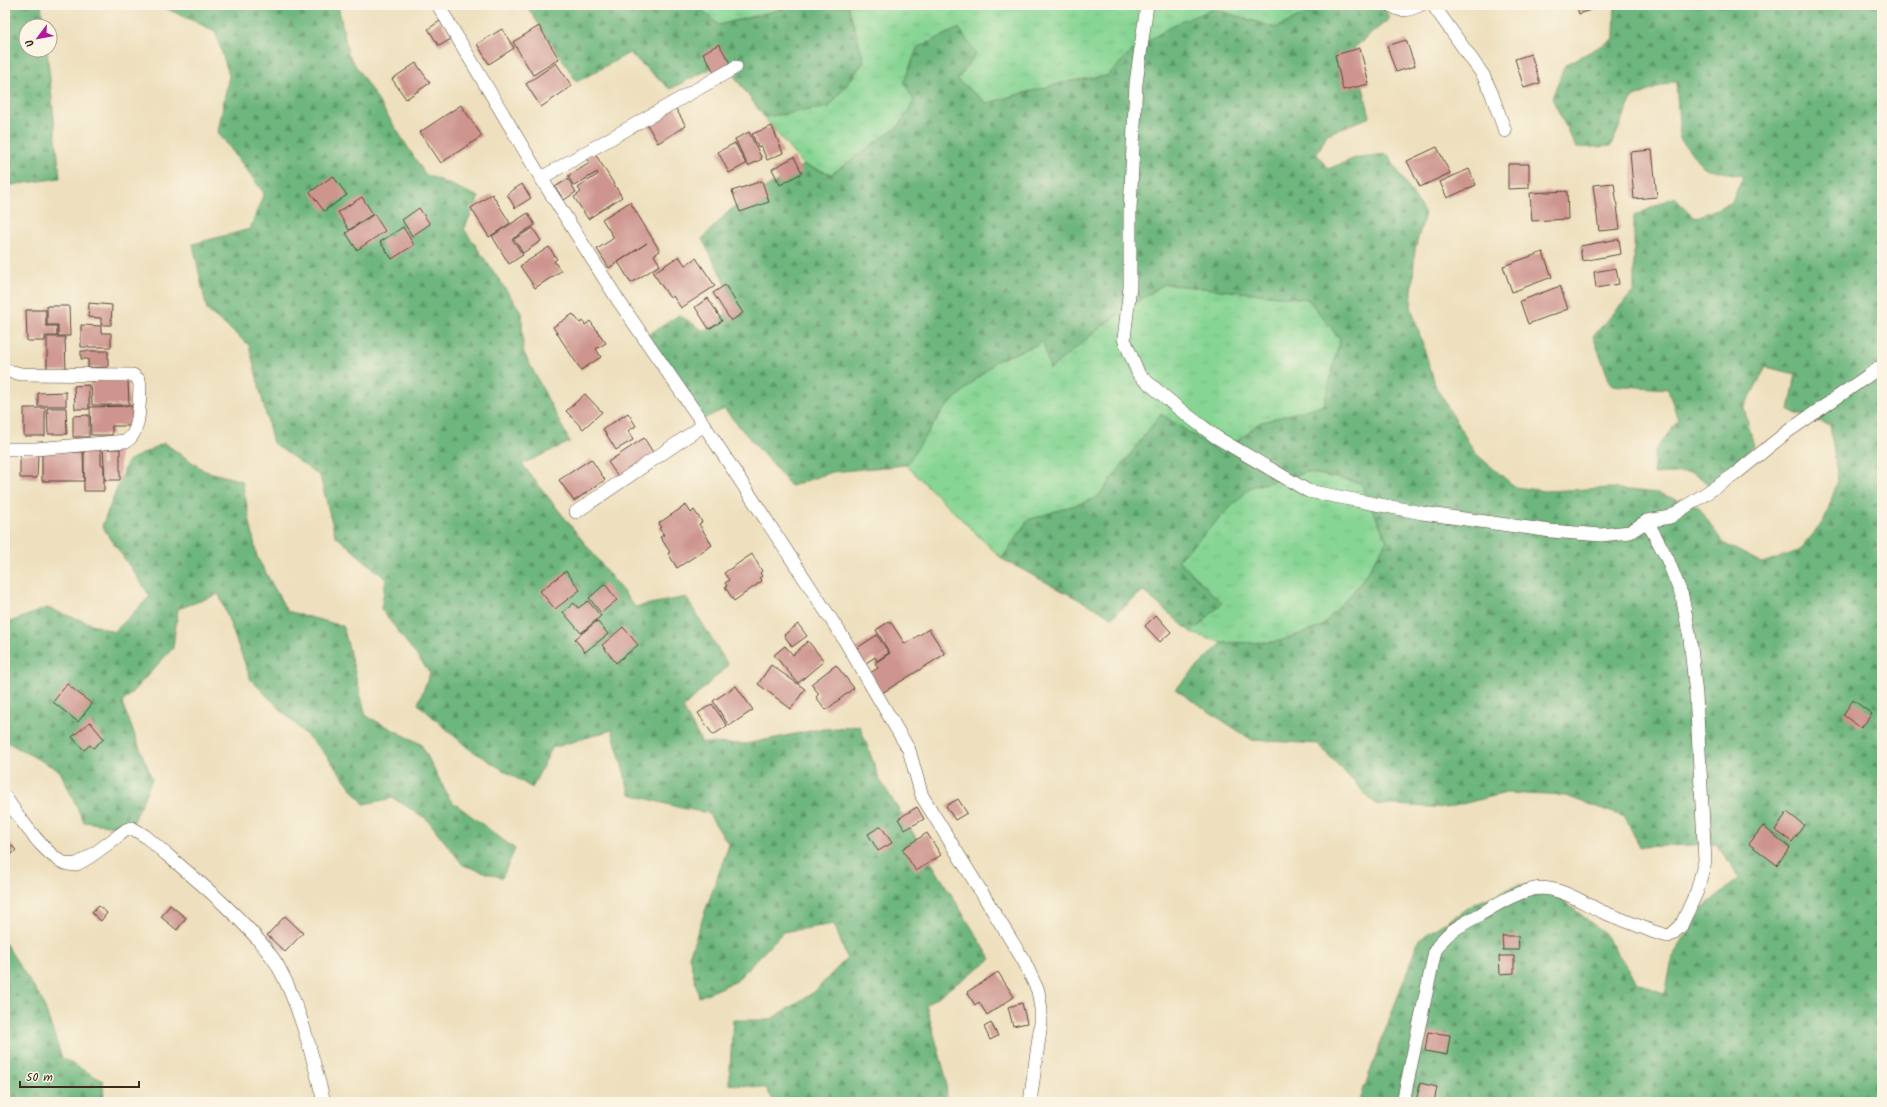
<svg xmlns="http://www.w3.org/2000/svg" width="1887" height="1107" viewBox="0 0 1887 1107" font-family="Kalam,sans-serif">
<defs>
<pattern id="grass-tufts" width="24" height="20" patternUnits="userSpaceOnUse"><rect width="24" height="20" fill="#87d594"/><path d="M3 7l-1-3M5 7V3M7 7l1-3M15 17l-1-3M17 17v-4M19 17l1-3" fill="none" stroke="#75b77f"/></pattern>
<pattern id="forest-firs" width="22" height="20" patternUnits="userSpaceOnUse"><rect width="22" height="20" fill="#6db67e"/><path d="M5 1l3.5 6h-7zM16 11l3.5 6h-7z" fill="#5b9467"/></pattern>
</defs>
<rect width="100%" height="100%" fill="#fcf5e5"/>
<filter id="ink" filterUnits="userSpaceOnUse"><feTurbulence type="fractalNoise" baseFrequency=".025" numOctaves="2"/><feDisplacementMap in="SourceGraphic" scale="8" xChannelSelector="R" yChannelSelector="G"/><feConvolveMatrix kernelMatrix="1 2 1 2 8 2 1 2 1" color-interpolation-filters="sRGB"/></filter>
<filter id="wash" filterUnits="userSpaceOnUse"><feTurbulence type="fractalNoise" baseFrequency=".012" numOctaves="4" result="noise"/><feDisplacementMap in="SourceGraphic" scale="16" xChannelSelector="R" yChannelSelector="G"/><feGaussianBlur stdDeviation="0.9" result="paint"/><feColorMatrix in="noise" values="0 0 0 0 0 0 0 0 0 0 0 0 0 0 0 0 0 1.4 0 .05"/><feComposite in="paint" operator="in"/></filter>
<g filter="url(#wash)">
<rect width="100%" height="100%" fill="#eee0be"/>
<path fill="url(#grass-tufts)" stroke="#618059" d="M696 5H798L719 25Z
M848 5H1308L1315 10 1276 28 1214 9 1132 51 1107 76 1065 82 987 103 957 80 904 82 914 101 899 126 832 174 803 165 764 117 829 107 864 62Z
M1164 284 1308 299 1340 339 1324 405 1259 423 1222 454 1161 414 1097 498 1028 520 1002 559 906 465 944 409 996 361 1043 342 1050 369 1107 322Z
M1307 472 1361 483 1387 541 1359 585 1321 627 1276 642 1222 643 1192 633 1222 603 1178 560 1251 487Z"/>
<path fill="url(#forest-firs)" stroke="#54704e" d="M5 5H41L44 26H26V50H47L60 178 5 186Z
M159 5H338L348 54 425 174 479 197 464 229 522 313 523 351 570 442 522 464 635 607 686 597 728 665 683 708 702 743 746 744 814 730 860 726 879 778 991 959 926 1005 946 1078 947 1102H774L766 1088 729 1084 733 1020H770L814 992 847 958 834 924 783 932 736 981 699 997 689 956 729 845 708 813 681 808 630 794 612 730 552 748 532 788 468 748 418 704 430 673 381 609 386 579 335 535 320 476 273 443 249 345 207 310 193 244 250 229 264 193 218 132 229 75 215 31Z
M526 5H696L719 25 798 5H848L864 61 829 107 764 117 724 62 670 89 629 53 577 82Z
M1308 5H1383L1389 19 1354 48 1370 117 1327 134 1317 154 1328 169 1358 157 1387 154 1425 214 1415 249 1411 307 1436 387 1475 453 1515 487 1545 491 1610 488 1657 493 1698 506 1723 543 1762 563 1799 551 1824 521 1838 480 1830 425 1789 411 1796 374 1766 367 1744 408 1754 446 1710 485 1693 472 1653 474 1655 451 1678 420 1668 389 1611 385 1593 336 1634 291V216L1674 197 1695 218 1731 203 1743 176 1704 168 1680 139 1676 80 1632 98 1611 146 1576 148 1552 98 1565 65 1614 39 1615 5H1882V1102H1359L1419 939 1474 904 1518 885 1542 884 1603 932 1638 983 1665 994 1673 956 1702 908 1740 878 1716 844 1640 847 1625 817 1566 796 1506 793 1446 808 1375 804 1318 744 1252 740 1175 689 1222 643 1276 642 1321 627 1359 585 1387 541 1361 483 1307 472 1251 487 1178 560 1222 603 1192 633 1143 591 1112 617 1002 559 1028 520 1097 498 1161 414 1222 454 1259 423 1324 405 1340 339 1308 299 1164 284 1107 322 1050 369 1043 342 996 361 944 409 906 465 832 472 791 486 724 409 699 421 645 337 679 315 704 331 737 305 702 239 730 210 803 165 832 174 899 126 914 101 904 82 917 48 959 28 976 54 957 80 987 103 1065 82 1107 76 1132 51 1175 24 1214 9 1276 28 1314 10Z
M164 443 205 471 242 481 257 557 287 611 343 626 366 716 421 744 450 800 515 849 502 878 463 865 427 819 393 798 364 804 325 754 251 680 219 594 178 609 173 648 122 703 152 779 131 828 84 822 60 771 5 741V624L47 608 114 632 150 596 102 526 128 461Z
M5 943 42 1000 62 1058 103 1081 104 1102H5Z"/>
<g id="blocks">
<path fill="#ce958f" d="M1576 5H1604L1579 14Z
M440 21 451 39 439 46 428 29Z
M539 26 559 59 533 75 513 42Z
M502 29 514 48 489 64 477 44Z
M1406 40 1415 66 1396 72 1387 46Z
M719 44 730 63 714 72 703 53Z
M1360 48 1369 84 1343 90 1335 55Z
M1531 54 1540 83 1524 88 1515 59Z
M416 63 430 83 406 99 392 79Z
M556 63 572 86 541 107 526 84Z
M673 104 686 126 658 143 645 121Z
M461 105 482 136 441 163 420 132Z
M772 126 783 153 767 160 761 146 758 147 752 134Z
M749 132 762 159 748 166 735 139Z
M735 143 746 164 729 173 718 152Z
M1437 147 1450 173 1420 187 1407 161Z
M1652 150 1657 197 1634 199 1630 152Z
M594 152 622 197 588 219 574 197 581 192 578 188 598 174 597 172 574 186 568 176 590 163 586 157Z
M794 157 802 173 780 185 772 169Z
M1508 164H1529V188L1508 189Z
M1469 169 1476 185 1447 198 1440 182Z
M333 176 347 195 324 211 310 192Z
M568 179 576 192 564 200 555 187Z
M762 181 769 202 740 212 732 191Z
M1614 183 1620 229 1599 231 1593 185Z
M522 184 531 198 515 208 507 194Z
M1567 191 1568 219 1532 221 1530 193Z
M492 194 510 223 489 237 471 208Z
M362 197 373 214 349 230 338 212Z
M630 202 660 251 654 255 660 265 631 283 618 262 647 243 609 268 597 249 614 238 602 219Z
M419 208 430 224 412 236 402 220Z
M528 213 535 225 512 239 523 255 509 264 492 236Z
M374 214 385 231 357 250 346 233Z
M403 227 414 245 392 259 380 242Z
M533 228 541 241 523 253 514 239Z
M1619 239 1621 254 1582 261 1580 246Z
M549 247 557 259 554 261 561 271 535 288 520 266Z
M1543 252 1552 277 1512 292 1503 266Z
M679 256 685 265 696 258 715 286 681 308 673 296 670 298 653 273Z
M1616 268 1619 284 1596 288 1594 272Z
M725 285 743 313 731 321 713 293Z
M1560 286 1568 309 1528 324 1520 301Z
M708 298 722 321 709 329 695 307Z
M89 303 112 305 111 325H101V318L88 317Z
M47 306H69L70 336H58V325H47Z
M26 310H46V326H57V336H45V341H27Z
M573 314 580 323 583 321 585 325 590 321 606 343 596 349 601 357 581 370 553 327Z
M81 325 101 326V333H111V347H81Z
M47 337H65L66 371H47Z
M81 351H108V367L88 368V359H81Z
M128 380 129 405H92L91 381Z
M89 385V409H75L74 386Z
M66 392V406H38V393Z
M585 394 602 412 583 429 566 411Z
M132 406 133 426H112V435H91L90 407Z
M24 408H45V436H24Z
M47 408H66L67 434H48Z
M628 413 636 426 628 431 633 440 616 450 603 429Z
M89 415V437H73V416Z
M644 438 654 454 619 478 608 462Z
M84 449H101V465H104V491H84Z
M103 449H120V480H105Z
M42 452H83L84 481H42Z
M20 454H38L37 478H20Z
M591 459 605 480 574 501 559 480Z
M686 505 691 513 694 510 702 522 699 524 712 545 677 568 668 553 670 552 660 537 664 535 659 528 661 527 659 523Z
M752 554 762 571 760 573 762 576 759 578 762 581 734 601 725 587 727 586 725 583 729 580 724 573Z
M566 571 580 590 555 609 540 591Z
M605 584 617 600 601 613 589 598Z
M588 601 601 616 581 633 563 612 574 603 578 608Z
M1156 615 1171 632 1160 642 1145 626Z
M597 621 608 634 585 652 575 639Z
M890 621 905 644 929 629 945 654 882 693 870 673 878 668 875 663 890 653 876 630Z
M798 624 807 636 792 647 784 635Z
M623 627 638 645 616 663 602 645Z
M877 635 889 653 877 661 875 657 863 665 854 650Z
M808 641 824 661 798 683 774 655 785 646 793 655Z
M771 665 805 689 791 709 758 684Z
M836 665 854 688 826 710 816 697 819 694 811 684Z
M67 684 92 704 78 722 53 702Z
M736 686 753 710 729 726 713 701Z
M1853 700 1872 714 1861 728 1843 715Z
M712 704 727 726 713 735 698 713Z
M90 722 104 739 93 748 90 745 84 750 72 737Z
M958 799 967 813 955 820 946 806Z
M917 807 924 819 905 830 898 819Z
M1787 812 1804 825 1792 842 1775 830Z
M881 826 892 843 878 851 868 834Z
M1763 826 1790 848 1777 865 1749 844Z
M927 833 941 855 916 871 902 849Z
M5 839 16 850 5 861Z
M170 905 186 918 177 930 161 917Z
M99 906 107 913 101 921 92 913Z
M285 916 303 933 285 952 267 935Z
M1502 936H1518L1519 950H1503Z
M1499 956H1514V973L1500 974Z
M998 972 1014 997 987 1015 979 1002 975 1005 967 992Z
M1022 1003 1027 1023 1013 1026 1008 1007Z
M991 1023 998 1036 990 1040 984 1027Z
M1428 1032 1450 1035 1447 1055 1425 1051Z
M1420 1083 1437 1087 1434 1102H1416Z"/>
</g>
</g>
<g filter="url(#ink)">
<use href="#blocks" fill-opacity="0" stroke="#564536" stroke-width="1"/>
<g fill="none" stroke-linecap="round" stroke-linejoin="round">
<g stroke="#564536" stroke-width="14">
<path id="minor" d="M438 5 541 178 618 300 704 425 844 639 909 750 922 796 1024 961 1038 991 1041 1009V1023L1030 1102
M1147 5 1136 83 1130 210V287L1124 339 1139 375 1178 408 1216 437 1308 491 1422 513 1551 531 1601 535 1630 532 1647 521 1670 517 1734 475 1787 432 1882 366
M1391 5C1401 13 1409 10 1420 5
M1433 5 1483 75 1491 92 1505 131
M541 178 736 67
M5 370 21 374 133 375 139 380 140 386C139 401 141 434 126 441L36 449H5
M576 512 704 425
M5 797C17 813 53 871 76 864 89 860 113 839 126 830L132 828 145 836C182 868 222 899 255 936 264 947 274 957 280 970 301 1009 313 1059 324 1102
M1403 1102 1435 951C1444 933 1461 925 1479 915 1496 905 1514 893 1534 889 1556 884 1583 903 1603 912 1620 919 1637 925 1654 932L1668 936 1672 934 1681 926 1697 891 1705 861 1696 695 1690 638 1682 596 1667 558 1647 521"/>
</g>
<use href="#minor" stroke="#fff" stroke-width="13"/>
</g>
</g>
<rect width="1887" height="1107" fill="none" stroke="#fcf5e5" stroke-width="20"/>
<g transform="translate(38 38) rotate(238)"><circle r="19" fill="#fcf5e5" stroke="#afa495"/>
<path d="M0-3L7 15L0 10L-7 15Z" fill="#b5179e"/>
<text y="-6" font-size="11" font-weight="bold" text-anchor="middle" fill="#3b2a1e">U</text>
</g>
<path d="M20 1081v6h119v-6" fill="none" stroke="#3b2a1e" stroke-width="2"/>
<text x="26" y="1081" font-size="12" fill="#3b2a1e" stroke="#fcf5e5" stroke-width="3" paint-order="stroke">50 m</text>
</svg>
